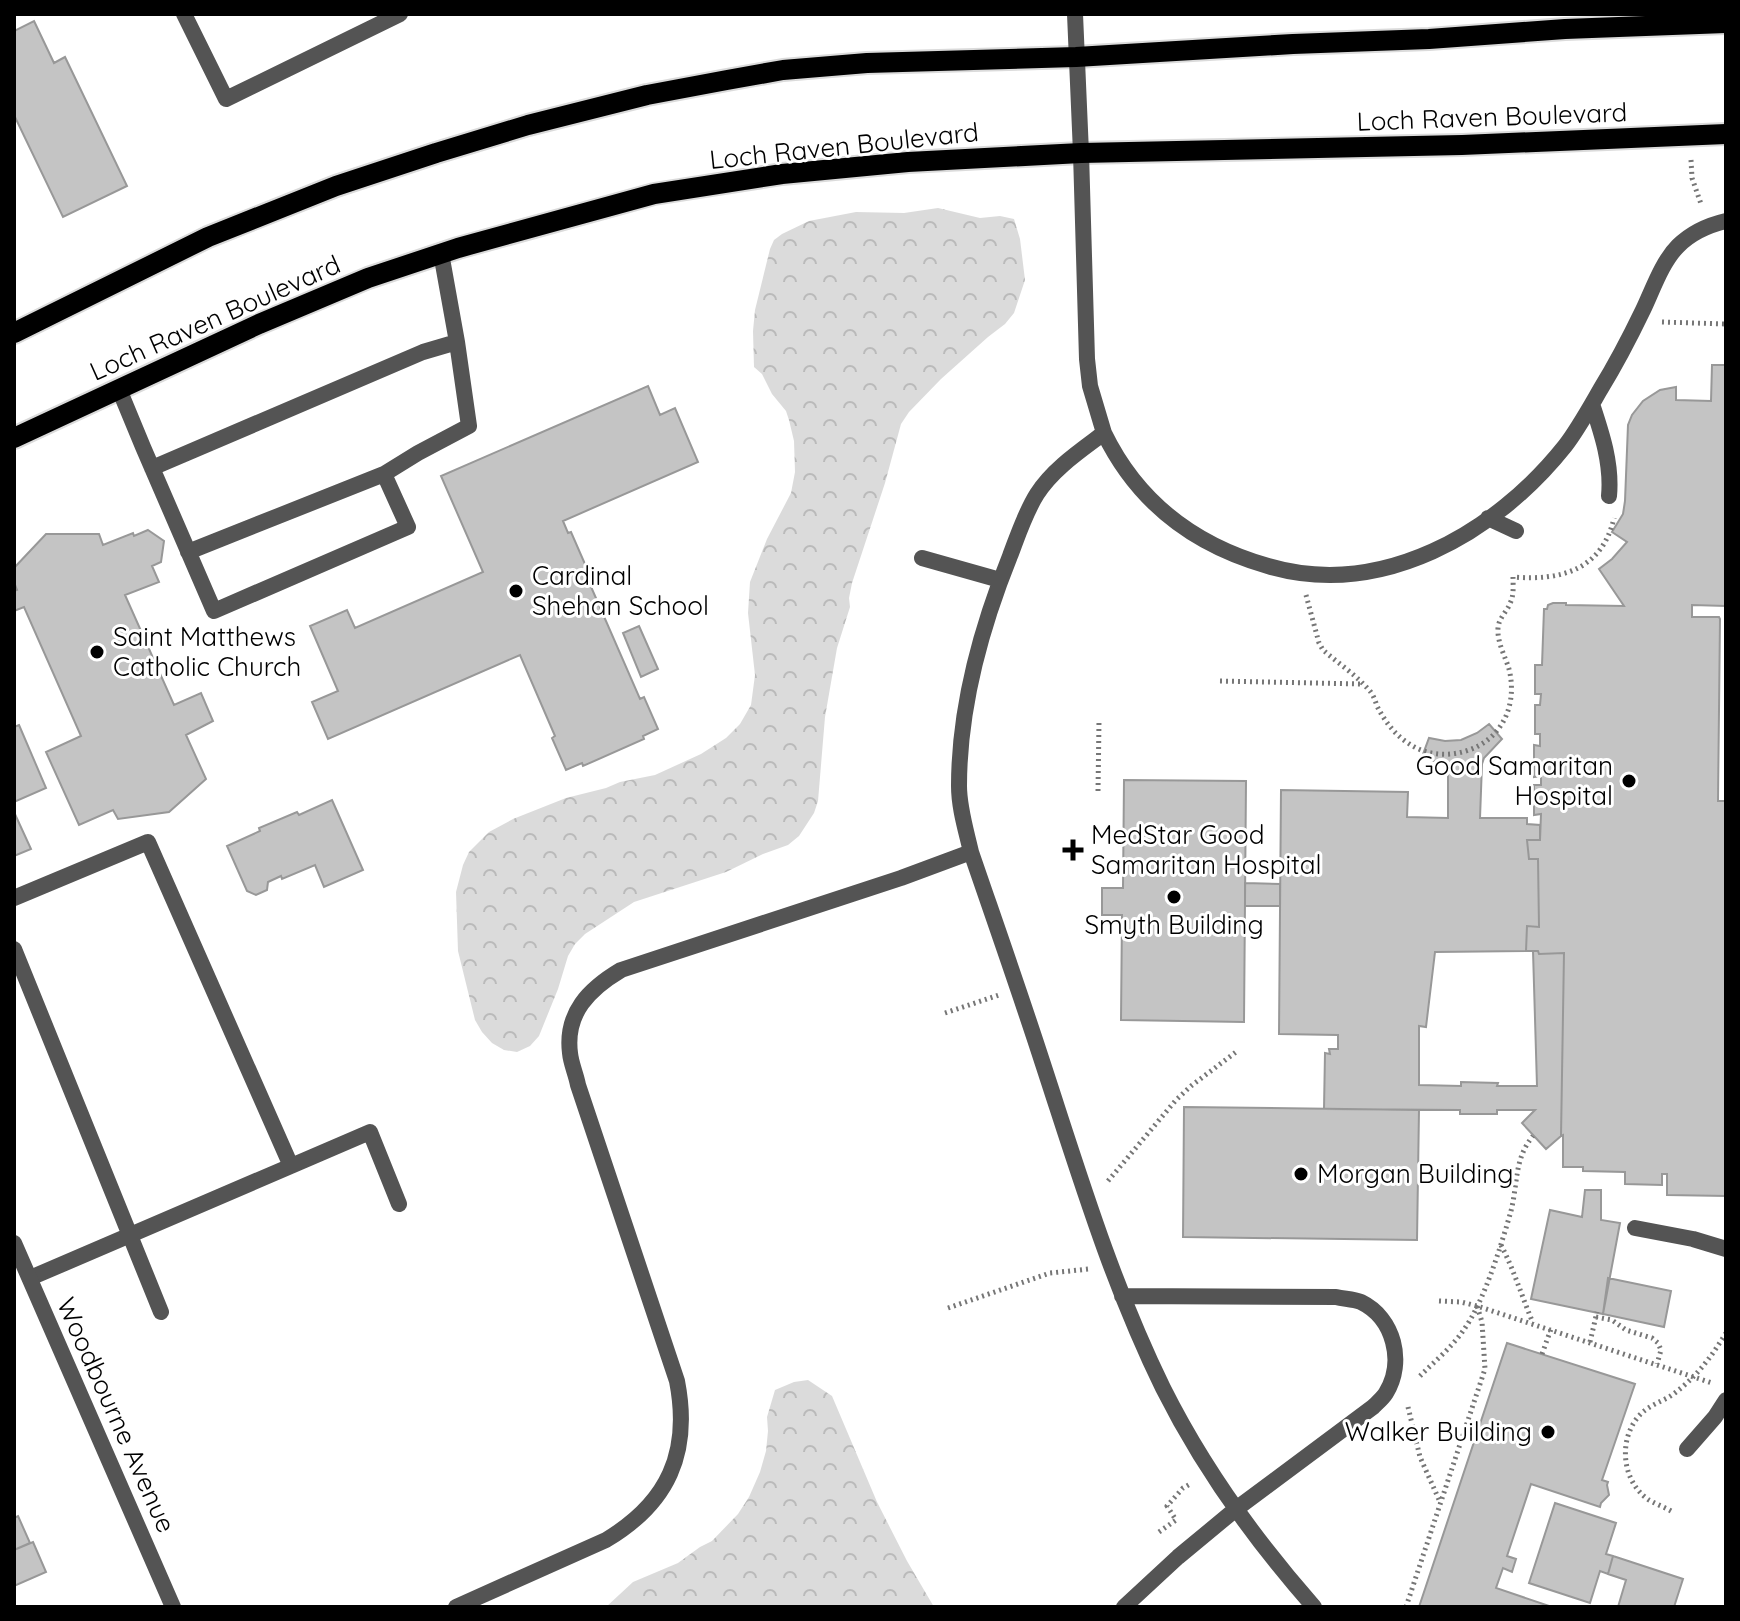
<svg xmlns="http://www.w3.org/2000/svg" width="1740" height="1621" viewBox="0 0 1740 1621" font-family="Quicksand,sans-serif">
<defs>
<pattern id="forest-crowns" width="20" height="18" patternUnits="userSpaceOnUse" patternTransform="scale(2)"><rect width="20" height="18" fill="#dbdbdb"/><path d="M2 6a3 3 0 1 1 6 0M12 15a3 3 0 1 1 6 0" fill="none" stroke="#bababa"/></pattern>
</defs>
<rect width="100%" height="100%" fill="#fff"/>
<path fill="url(#forest-crowns)" d="M938 208 980 218 1000 216 1014 219 1020 239 1025 280 1014 313 1005 324 988 337 941 379 909 412 901 424 885 483 852 583 849 598 850 607 837 648 825 717 818 801 814 813 799 836 788 845 763 854 726 872 634 902 585 934 575 944 568 956 558 989 539 1036 530 1046 517 1052 504 1050 492 1043 482 1032 475 1020 458 951 456 892 463 865 469 852 489 832 513 819 566 798 606 788 620 782 655 775 701 754 726 738 740 724 751 705 755 675 748 613 750 582 767 539 791 493 795 472 794 441 789 420 786 411 772 394 762 374 754 367 753 331 755 310 770 249 774 240 782 234 809 221 856 212 904 213Z
M808 1380 832 1396 877 1502 907 1561 934 1607H606L633 1582 678 1563 700 1547 712 1541 738 1514 749 1497 760 1472 766 1451 768 1431 767 1417 775 1390 794 1382Z"/>
<path fill="#c4c4c4" stroke="#989898" stroke-width="2" d="M34 21 54 63 65 57 127 186 63 217 14 115V31Z
M1712 365H1726V606L1692 605V617H1719L1720 619 1718 801H1726V1196L1667 1195V1174H1662V1185L1625 1184V1172L1583 1171V1167H1563V1135L1561 1136 1564 953 1539 954 1538 951H1526L1527 926 1539 927 1538 859H1529L1527 840H1540L1541 814 1534 815V785H1541V776L1534 777V745L1540 746V734H1535V705H1540L1541 694H1535V665H1542L1544 609H1547L1548 605 1553 603H1566V605L1624 606 1599 569 1612 559 1627 542 1612 532 1623 514 1625 501 1628 425 1632 415 1643 401 1660 390 1676 387V400L1711 401Z
M648 386 660 415 675 408 698 462 563 521 568 533 571 532 588 571 585 573 640 699 644 697 658 729 643 736 644 739 583 766 582 763 566 770 552 738 555 736 520 655 328 739 312 702 338 691 310 626 347 610 355 628 483 572 441 476Z
M148 530 164 541 161 562 152 566 159 582 125 595 174 705 201 693 213 721 186 735 206 779 169 812 118 819 113 810 79 825 46 752 81 736 24 607 14 611V591L17 590 14 582V568L46 534H99L103 545 133 533 134 536Z
M639 626 658 669 641 677 623 633Z
M1489 724 1502 739 1484 758 1482 764 1480 818H1527V824L1540 825V840H1527L1529 859H1538L1539 927 1527 926 1526 951 1435 952 1426 1027 1419 1026V1085L1461 1086V1082L1498 1083 1497 1086H1537L1533 951H1538L1539 954 1564 953 1561 1136 1546 1149 1522 1123 1535 1110H1497V1114H1460V1110L1324 1109 1325 1053 1330 1054 1329 1049H1338V1035L1279 1034 1281 790 1408 792 1407 817 1448 818V770L1443 764 1422 757 1429 738 1445 741 1461 740 1477 733Z
M19 725 46 788 14 802V727Z
M1124 780 1246 781 1244 1022 1121 1020 1122 915H1102V888H1123Z
M332 800 363 870 324 887 315 865 282 879 281 876 268 882 267 890 256 895 247 891 227 846 260 831 259 828 297 812 299 815Z
M14 812 31 849 14 856Z
M1245 883 1280 884V906H1245Z
M1184 1107 1419 1110 1417 1240 1183 1237Z
M1585 1190H1601V1220L1620 1223 1603 1314 1531 1299 1550 1210 1582 1217Z
M1608 1278 1671 1291 1664 1327 1603 1314Z
M1507 1343 1635 1384 1602 1480 1608 1482 1607 1485 1609 1495 1601 1503 1600 1507 1531 1484 1507 1556 1516 1559 1512 1572 1503 1568 1496 1588 1552 1607H1419Z
M1555 1503 1616 1523 1606 1554 1613 1556 1608 1574 1600 1571 1590 1603 1529 1583Z
M18 1516 30 1543 14 1550V1518Z
M33 1542 46 1572 14 1586V1550Z
M1613 1556 1683 1579 1674 1607H1618L1626 1580 1608 1574Z"/>
<g fill="none" stroke-linecap="round" stroke-linejoin="round">
<g stroke="#dbdbdb" stroke-width="24">
<path id="primary" d="M14 333 208 237 336 186 436 153 528 125 647 95 727 80 783 70 867 63 1076 57 1293 44 1429 39 1565 29 1726 23
M14 438 259 324 368 278 458 248 654 194 782 174 908 162 1081 153 1462 145 1726 134"/>
</g>
<path stroke="#767676" stroke-width="5" stroke-dasharray="2 4" stroke-linecap="butt" d="M1691 160 1692 178 1701 204
M1662 322 1726 324
M1306 595 1319 643 1323 650C1338 663 1356 675 1369 690 1373 694 1375 700 1377 706 1384 720 1394 734 1408 743 1425 755 1446 757 1466 751 1502 740 1518 705 1509 669 1505 656 1497 642 1498 628 1499 617 1508 611 1511 601 1514 594 1513 584 1513 577 1561 581 1602 570 1614 518
M1220 681 1362 684
M1098 791 1099 721
M945 1013 999 995
M1108 1181 1176 1100 1191 1086 1236 1052
M1501 1245C1514 1270 1522 1297 1533 1323
M1439 1301 1461 1302 1477 1306 1712 1383
M948 1308 1050 1273 1089 1269
M1596 1317 1612 1320 1626 1330 1652 1338 1658 1343 1661 1350 1657 1364
M1590 1342 1597 1312
M1542 1354 1551 1329
M1420 1376C1434 1362 1451 1348 1463 1331 1484 1302 1501 1246 1511 1211 1518 1183 1514 1159 1533 1136
M1408 1407 1420 1457 1440 1502
M1671 1511C1664 1507 1656 1504 1649 1500 1622 1482 1618 1441 1638 1417 1646 1407 1658 1403 1669 1397 1677 1392 1686 1384 1693 1377 1706 1364 1716 1349 1726 1333
M1159 1532 1176 1520 1167 1506 1183 1488 1192 1483
M1406 1607 1485 1369 1482 1322 1477 1306"/>
<path stroke="#545454" stroke-width="16" d="M184 14 226 99 400 14
M1081 153 1087 359 1090 386 1104 433C1080 451 1053 469 1037 494 1025 513 1018 535 1010 556 981 628 959 708 959 786 959 808 966 830 971 852 995 922 1020 993 1043 1064 1079 1174 1112 1284 1163 1388 1203 1468 1255 1540 1314 1607
M119 389 143 447 214 611 408 527 384 474
M1592 404C1602 434 1612 464 1609 496
M1104 433C1138 503 1194 545 1268 566 1381 599 1495 534 1565 446 1578 429 1589 409 1600 390 1616 364 1630 337 1643 310 1653 289 1662 262 1678 246 1691 233 1709 225 1726 221
M152 468 423 352 457 342
M1488 518 1516 531
M188 552 384 474 418 453 469 426 457 342 441 253
M922 558 1000 580
M14 898 148 842 291 1166 30 1278
M14 949 161 1312
M291 1166 370 1132 399 1204
M1635 1228 1693 1239 1726 1249
M1122 1296 1336 1297C1344 1299 1353 1299 1361 1302 1394 1318 1405 1362 1386 1393 1383 1398 1377 1403 1373 1407L1236 1509 1178 1557 1124 1607
M1687 1449 1715 1417 1726 1400
M456 1607 606 1540C668 1503 691 1453 677 1381L578 1085C576 1074 571 1064 570 1053 565 1013 589 989 621 970L901 878 971 852"/>
<path stroke="#545454" stroke-width="16" d="M1075 14 1081 153"/>
<path stroke="#545454" stroke-width="16" d="M14 1243 173 1607"/>
<use href="#primary" stroke="#000" stroke-width="20"/>
</g>
<g fill="#000" stroke="#fff" stroke-width="3">
<circle cx="516" cy="591" r="8"/>
<circle cx="97" cy="652" r="8"/>
<circle cx="1629" cy="781" r="8"/>
<path d="M1069 838h8v8h8v8h-8v8h-8v-8h-8v-8h8z"/>
<circle cx="1174" cy="897" r="8"/>
<circle cx="1301" cy="1174" r="8"/>
<circle cx="1548" cy="1432" r="8"/>
</g>
<g text-anchor="middle" stroke-width="6" stroke-linejoin="round" paint-order="stroke">
<g font-size="26" fill="#000" stroke="#fff">
<text transform="translate(1492 117) rotate(-2)" y="9">Loch Raven Boulevard</text>
<text transform="translate(844 146) rotate(-6)" y="9">Loch Raven Boulevard</text>
<text transform="translate(215 318) rotate(-24)" y="9">Loch Raven Boulevard</text>
<text transform="translate(116 1415) rotate(66)" y="9">Woodbourne Avenue</text>
</g>
<g font-size="26" fill="#000" stroke="#fff" text-anchor="start">
<text x="532" y="585">Cardinal<tspan x="532" dy="30">Shehan School</tspan></text>
<text x="113" y="646">Saint Matthews<tspan x="113" dy="30">Catholic Church</tspan></text>
<text x="1613" y="775" text-anchor="end">Good Samaritan<tspan x="1613" dy="30">Hospital</tspan></text>
<text x="1091" y="844">MedStar Good<tspan x="1091" dy="30">Samaritan Hospital</tspan></text>
<text x="1174" y="934" text-anchor="middle">Smyth Building</text>
<text x="1317" y="1183">Morgan Building</text>
<text x="1532" y="1441" text-anchor="end">Walker Building</text>
</g>
</g>
<rect width="1740" height="1621" fill="none" stroke="#000000" stroke-width="32"/>
</svg>
